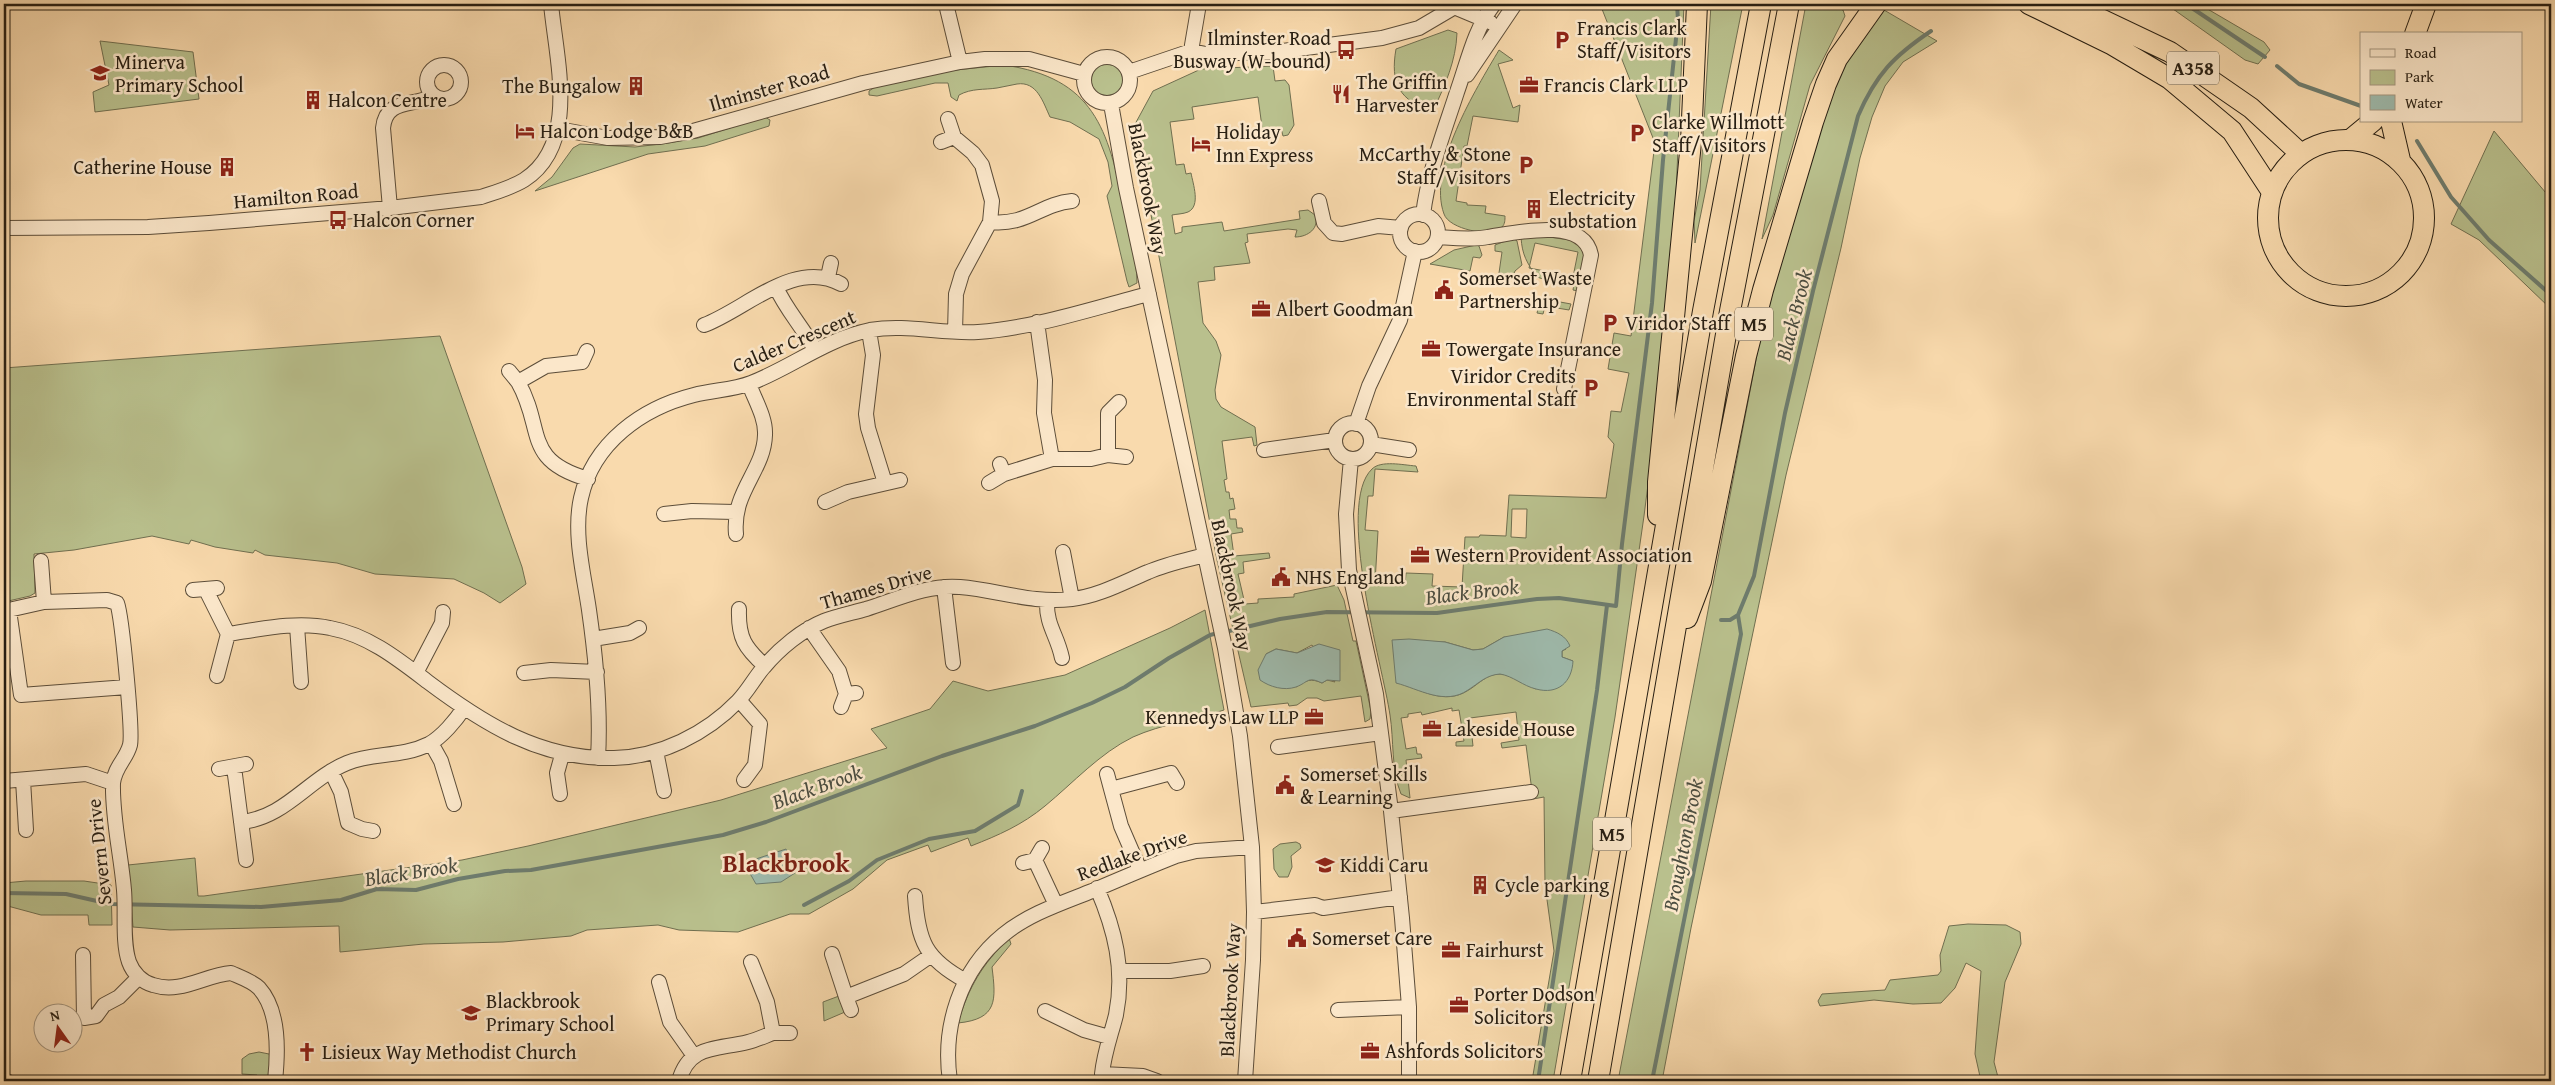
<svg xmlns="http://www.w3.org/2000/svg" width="2555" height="1085" viewBox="0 0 2555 1085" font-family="'Gentium Book Plus',serif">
<rect width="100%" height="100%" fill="#f9daad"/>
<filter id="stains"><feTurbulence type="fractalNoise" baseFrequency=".004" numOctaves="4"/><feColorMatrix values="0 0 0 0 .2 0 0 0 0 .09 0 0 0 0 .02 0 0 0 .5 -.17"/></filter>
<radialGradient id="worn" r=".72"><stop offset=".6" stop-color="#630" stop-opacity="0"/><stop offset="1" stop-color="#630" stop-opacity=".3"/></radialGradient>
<path fill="#b9c08d" stroke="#706f50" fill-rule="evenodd" d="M1600 4H1684L1676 195 1662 374 1644 516 1615 717 1553 1081H1532L1554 951 1545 885 1544 797 1533 799 1526 745 1502 748 1501 743 1519 740 1516 712 1470 718 1473 746H1456V742L1464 741 1459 710 1452 711V708L1422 715 1421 712 1408 714V717L1401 718 1406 749 1416 747 1417 754H1421L1422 758 1406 760 1410 798 1401 794C1391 770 1394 740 1390 715 1383 667 1335 504 1372 469 1381 460 1403 465 1416 466L1418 472 1375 469 1373 496H1368L1365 530 1378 531 1375 583 1405 584 1406 573 1433 574 1432 586 1462 587 1465 537H1479L1480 535 1506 536 1509 495 1606 498 1614 444 1608 437 1611 411 1621 412 1629 373 1608 369 1614 333 1631 336 1655 143ZM1512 509H1527L1526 538 1511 537ZM1504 637 1566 649 1562 651V657L1573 661 1536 689C1525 684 1512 675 1501 674 1487 673 1478 685 1467 691 1449 702 1430 695 1412 687L1429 642H1445L1473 650 1483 649Z
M1711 4H1743L1695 243 1694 221 1700 190Z
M1806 4 1832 6 1843 10 1845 16 1810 85 1773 215 1762 239Z
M2166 4H2199L2264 42 2270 50 2258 64 2245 60Z
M1884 10 1937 41 1903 62 1885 86 1872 117 1860 158 1841 248 1786 475 1691 928 1662 1081H1618L1764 318 1822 115 1839 74Z
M1448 30 1457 33C1456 61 1445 85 1433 111 1399 101 1390 83 1396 49Z
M100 41 193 52 199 99 95 112 93 92 109 85Z
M1499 50 1513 60 1498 64 1513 108 1520 105 1518 122 1473 116 1467 146H1464L1456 201 1467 203V205L1486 206 1485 213 1505 216C1505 220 1505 224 1502 227 1490 238 1449 229 1444 214 1427 168 1476 89 1499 50Z
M1091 80a16 16 0 1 1 32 0a16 16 0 1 1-32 0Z
M1004 65C1094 78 1108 129 1124 208 1129 233 1137 258 1137 283L1129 287 1127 281 1107 196 1112 186 1108 162 1099 139 1070 122 1050 117C1043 102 1037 81 1017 84 1010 85 1004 87 997 88 984 90 972 88 959 95L957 101 951 97 948 83H935L877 96 869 95V91L875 87 946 71Z
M1273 66 1275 81 1285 80 1289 85 1294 125 1288 135 1283 136 1281 128 1259 131V128L1262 127 1258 97 1192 107 1194 119 1170 122 1176 165 1184 164 1186 174 1191 173C1193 184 1201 206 1188 212 1183 214 1177 214 1172 215L1175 234 1182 232V227L1222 222 1224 231 1300 219 1299 211 1308 210 1315 215C1320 228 1308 237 1295 237L1297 230 1288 229 1247 234 1248 242 1245 243 1250 263 1214 267 1215 280 1198 282 1203 323 1216 341 1221 355 1215 390 1216 399 1221 407 1255 427 1257 445 1254 446 1252 437 1222 441 1227 479 1224 480 1226 492H1229L1230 499 1233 498 1235 509 1229 510 1230 519H1236L1237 528H1242L1243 532 1231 534 1234 556 1269 553 1270 558 1243 562 1244 573 1238 574 1245 604 1258 603V599L1294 597V594L1337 585 1344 600 1353 641H1356L1371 711 1370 719 1365 722 1361 696 1324 701 1317 698H1307L1297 705 1289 706 1288 703 1251 707 1217 560 1134 126 1153 91 1201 69ZM1312 645 1335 682 1327 680 1322 683C1311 678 1306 680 1296 687L1266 654 1276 649 1297 653Z
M765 117 770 120 769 126 705 146 648 154 535 191 552 177 573 148 580 144 635 147 669 143 698 138Z
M2494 131 2551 199V309L2479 240 2451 224Z
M1521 237H1549L1576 241 1585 253 1578 291 1573 290 1574 284 1557 281 1558 274 1573 277 1578 252 1535 243 1529 268 1545 271 1543 279 1537 277C1527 263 1522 255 1521 237Z
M1513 238 1517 241 1522 265 1515 271 1513 276 1499 273 1502 252 1495 251V245Z
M1476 245 1479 246 1482 255 1480 258 1473 257 1470 271 1430 264 1454 250Z
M1533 297 1571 304 1569 310 1545 306 1543 314 1537 313 1539 305 1532 304Z
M440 336 522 567 526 584 500 603 484 593 454 579 375 574 337 563 265 555 255 550 253 553 215 547 191 540 189 544 152 536 74 550 34 554 35 593 30 596 4 602V368Z
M1205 610 1224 710C1194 720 1162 724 1133 737 1100 753 1073 783 1045 806 1022 825 999 835 971 846L968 838 931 852 928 845 887 860 853 889 809 914H790L738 932 679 930 658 925 587 930 571 936 503 942 424 944 340 952 339 926 170 930 133 927 128 865 195 858 198 896H204L462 860 528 846 721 800 887 748 871 729 930 709 953 681 988 691 1065 675 1170 628Z
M1296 842 1300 844 1301 848 1291 856 1292 867 1288 877H1279L1274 869 1273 849 1280 844Z
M26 881H84L111 885 112 925H89L88 915H41L4 905V883Z
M1968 924 2006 925 2020 932 2021 944 2005 982 1994 1062 1999 1081H1981L1975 1054 1981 971 1966 963 1955 988 1941 1003 1913 1004 1874 1000 1820 1006 1818 1001 1822 994 1885 990 1890 980 1938 975 1941 971 1940 955 1949 926Z
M1009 938 1011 944 992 967C996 1000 998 1019 958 1023 969 986 982 965 1009 938Z
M839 996 845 1012 824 1021 823 1002Z
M259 1052 269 1054 273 1060 272 1081H257V1075L242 1074V1059L249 1054Z"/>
<path fill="#9ebaac" stroke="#6e7c6e" d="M1547 629C1557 632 1566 636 1570 646L1562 651V657L1573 661C1572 682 1558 695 1536 689 1523 686 1513 676 1500 674 1486 675 1479 683 1468 690 1445 706 1419 689 1396 683L1392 640 1409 639 1445 642 1473 650 1483 649 1504 637Z
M1319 644 1340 650V681L1327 680 1322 683C1307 676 1309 682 1296 687 1284 691 1270 687 1260 680L1258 670 1266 654 1276 649 1297 653Z
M786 849 795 873 781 882 756 884 744 863Z"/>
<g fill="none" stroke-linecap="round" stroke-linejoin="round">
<path stroke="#6e7c6e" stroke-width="4" d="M2186 4 2265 57
M2277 66 2299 84 2361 106
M2417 141 2451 197 2489 240 2551 295
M1721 620H1730L1738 615 1754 576 1785 413 1813 291 1858 116C1876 74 1894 56 1931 31
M1225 632 1280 619 1327 612 1437 613 1537 599 1559 598 1616 606 1622 544 1652 303 1663 160 1678 20 1677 4
M4 893 66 894 110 904 261 907 341 900 377 889 416 890 458 879 505 871 531 870 723 835 766 822 942 756 1035 726 1092 703 1125 687 1169 658 1210 635 1218 633
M804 905 849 881 877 860 929 839 975 831 1018 805 1022 791
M1538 1081 1597 690 1607 605
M1652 1081 1741 634 1738 615"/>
<g stroke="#5c4d39" stroke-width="16">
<path id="minor" d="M946 4 960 62
M1447 4 1490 22
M1191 51 1199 4
M1084 80a23 23 0 1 1 46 0a23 23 0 1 1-46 0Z
M427 82a17 17 0 1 1 34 0a17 17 0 1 1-34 0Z
M1129 72 1191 51 1206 54 1275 52 1382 38 1419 28 1453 8
M1467 75 1515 4
M1111 104 1126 188 1225 648 1240 736 1252 847 1254 912 1253 960 1245 1081
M948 119 954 137
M558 129 608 138 660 137 693 131 863 83 960 62 985 59H1029L1084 74
M941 142 954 137 973 153 982 165 992 201 990 222 962 274 956 294 955 332
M1319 201 1324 223 1333 233 1342 234 1378 226 1401 228
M390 208 383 128C386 98 413 107 433 96
M1400 233a19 19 0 1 1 38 0a19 19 0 1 1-38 0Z
M1423 215C1428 173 1444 132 1457 92 1468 61 1474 30 1494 4
M990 222C1027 226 1040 204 1072 201
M4 228 148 227 209 223 390 208 481 197C496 192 511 188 524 180 580 144 556 59 551 4
M1438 237C1454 238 1472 240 1488 237 1515 233 1584 216 1591 255L1564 389
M828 277 831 263
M776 287C786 310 803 327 815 350
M1037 322 1045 380 1044 413 1052 459
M704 325C745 310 795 258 841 284
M869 331 873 355 866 414 868 428 885 483
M587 351 582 362 546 366 518 382C545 429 522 460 588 479
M509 371 518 382
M1335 441a18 18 0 1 1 36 0a18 18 0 1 1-36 0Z
M1356 424 1369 386 1400 320 1415 251
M1371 444 1409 450
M1264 450 1335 440
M1108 455 1126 457
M1351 459 1346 514 1349 570 1376 694 1391 811 1402 918 1409 1007V1081
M1000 464 1004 474 1052 459H1091L1108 455V413L1119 402
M989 483 1004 474
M825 502 848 492 900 480
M664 514 692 511 735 512
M736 534C732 491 764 471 765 435 766 418 755 400 749 384
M1063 552 1072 599
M41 561 44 602
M944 587 953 663
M193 590 217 588
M206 590 228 634 217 676
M1047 600C1046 626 1057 634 1062 658
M739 609C738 638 745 648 765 666
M9 610 21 695 127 687
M4 611 44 602 107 600 117 603C122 616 133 733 130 745 126 760 115 766 113 783
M297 626 301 682
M809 628 839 671 846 694 856 693
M228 634C261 629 297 621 330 628 368 635 398 659 428 682 484 724 541 760 614 758 660 757 706 734 738 701 748 691 755 677 764 667 780 648 802 630 824 621 837 616 852 613 866 609 895 600 928 584 960 587 998 590 1033 604 1072 599 1099 596 1124 582 1148 572 1166 564 1186 560 1205 555
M593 639 630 633 639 628
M416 673 442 623 443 612
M524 673 551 670 597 672
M739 700 760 724 755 765 744 780
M841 707 846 694
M431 743 441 761 454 804
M1278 747 1381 733
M656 751 664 791
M598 758C601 709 596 659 589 610 584 575 573 534 581 498 593 443 642 408 694 395 713 390 733 390 751 383 792 367 826 339 870 330 907 324 941 334 978 332 1035 328 1093 308 1149 294
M234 767 246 860
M219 769 246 764
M331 771 341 792 348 823 362 829 373 831
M1107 774 1111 789
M23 780 26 830
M4 781 86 774 113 783C112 818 121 854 124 890 126 911 122 942 129 962 133 973 142 982 153 985 181 994 205 975 231 973 240 977 252 981 259 988 280 1011 278 1053 275 1081
M560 794 557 773 562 755
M1391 811 1531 792
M241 822C285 818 308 779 347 763 373 752 401 758 429 744 442 737 456 720 464 708
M1035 860 1056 905
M1023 863 1035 860 1042 848
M1140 870 1121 826 1111 789 1171 773 1177 783
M1097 888C1115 930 1125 970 1116 1015 1111 1035 1104 1053 1102 1074L1143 1076 1157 1081
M915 896C918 941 925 959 966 981
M1254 912 1315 905 1323 908 1400 897
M832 954 846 997 904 974 930 956
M83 955 84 1018 96 1016 104 1005 119 997 138 978
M1120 971H1170L1203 966
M659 982 670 1022 694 1056
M846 997 851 1010
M1338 1010 1409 1007
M1045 1011 1084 1030 1109 1037
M773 1033H790
M4 1080 7 1081
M679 1081C689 1044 717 1050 748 1042 756 1040 765 1036 773 1033L767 1002 751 962
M950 1081C942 1027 960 970 1003 935 1028 914 1062 903 1092 891 1120 879 1148 867 1176 856L1196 851 1252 847"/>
</g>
<g stroke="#271e12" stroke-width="22">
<path id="highway" d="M2029 4 2111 44 2170 79 2232 131 2272 192
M2069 4 2170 52 2251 108 2301 154
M2415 34 2426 4
M2391 121 2400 160
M2268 218a78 78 0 1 1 156 0a78 78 0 1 1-156 0Z
M2350 140 2373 121
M1658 515V482L1691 142 1697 4
M1687 618 1701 581 1746 356 1763 290 1813 122 1826 84 1837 59 1876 4
M1570 1081 1703 311 1761 4
M1598 1081 1730 311 1789 4"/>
</g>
<use href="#minor" stroke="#fbe7ca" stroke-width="14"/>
<use href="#highway" stroke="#f9daad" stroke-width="20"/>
</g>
<defs>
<g id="parking-bare" transform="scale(1.5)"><path d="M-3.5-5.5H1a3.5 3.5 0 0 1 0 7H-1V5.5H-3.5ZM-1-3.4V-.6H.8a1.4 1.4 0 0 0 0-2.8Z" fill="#8f2418" stroke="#fbe7ca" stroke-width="2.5" paint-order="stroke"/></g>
<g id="bus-bare" transform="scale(1.5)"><path d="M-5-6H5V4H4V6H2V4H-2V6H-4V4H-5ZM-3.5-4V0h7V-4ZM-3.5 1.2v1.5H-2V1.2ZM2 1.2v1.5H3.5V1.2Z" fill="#8f2418" stroke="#fbe7ca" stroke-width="2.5" paint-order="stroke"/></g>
<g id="school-bare" transform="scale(1.5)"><path d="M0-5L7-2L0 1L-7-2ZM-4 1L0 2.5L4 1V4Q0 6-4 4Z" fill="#8f2418" stroke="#fbe7ca" stroke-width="2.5" paint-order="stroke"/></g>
<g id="office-bare" transform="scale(1.5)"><path d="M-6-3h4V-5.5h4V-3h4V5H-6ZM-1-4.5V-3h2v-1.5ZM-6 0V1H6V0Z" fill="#8f2418" stroke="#fbe7ca" stroke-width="2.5" paint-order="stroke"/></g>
<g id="building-bare" transform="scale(1.5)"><path d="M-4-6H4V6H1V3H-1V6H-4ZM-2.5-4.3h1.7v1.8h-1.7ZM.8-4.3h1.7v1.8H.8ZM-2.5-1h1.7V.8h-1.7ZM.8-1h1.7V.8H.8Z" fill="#8f2418" stroke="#fbe7ca" stroke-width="2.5" paint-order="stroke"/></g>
<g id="restaurant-bare" transform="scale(1.5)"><path d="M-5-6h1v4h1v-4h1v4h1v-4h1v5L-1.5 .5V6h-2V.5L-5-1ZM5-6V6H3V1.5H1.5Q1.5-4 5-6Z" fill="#8f2418" stroke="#fbe7ca" stroke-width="2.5" paint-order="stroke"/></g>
<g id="hotel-bare" transform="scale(1.5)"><path d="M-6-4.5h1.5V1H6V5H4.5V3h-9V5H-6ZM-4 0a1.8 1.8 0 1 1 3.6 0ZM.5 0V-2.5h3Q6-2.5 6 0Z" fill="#8f2418" stroke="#fbe7ca" stroke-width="2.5" paint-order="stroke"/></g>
<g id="civic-bare" transform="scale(1.5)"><path d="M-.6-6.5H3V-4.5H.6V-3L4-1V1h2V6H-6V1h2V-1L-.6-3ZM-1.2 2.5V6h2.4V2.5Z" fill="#8f2418" stroke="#fbe7ca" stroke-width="2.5" paint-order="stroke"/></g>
<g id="church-bare" transform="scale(1.5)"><path d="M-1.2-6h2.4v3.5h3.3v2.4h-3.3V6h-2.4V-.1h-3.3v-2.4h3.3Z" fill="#8f2418" stroke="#fbe7ca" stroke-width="2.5" paint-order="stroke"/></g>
</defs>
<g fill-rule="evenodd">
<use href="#parking-bare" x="1562" y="40"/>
<use href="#bus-bare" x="1346" y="50"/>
<use href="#school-bare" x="100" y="73"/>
<use href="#office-bare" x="1529" y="85"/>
<use href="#building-bare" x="636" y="86"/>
<use href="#restaurant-bare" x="1341" y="94"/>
<use href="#building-bare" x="313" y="100"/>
<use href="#hotel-bare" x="525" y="131"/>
<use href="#parking-bare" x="1637" y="133"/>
<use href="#hotel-bare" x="1201" y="144"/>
<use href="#parking-bare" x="1526" y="165"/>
<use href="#building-bare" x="227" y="167"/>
<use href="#building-bare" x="1534" y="209"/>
<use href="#bus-bare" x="338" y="220"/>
<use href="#civic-bare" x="1444" y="290"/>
<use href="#office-bare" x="1261" y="309"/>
<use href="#parking-bare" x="1610" y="323"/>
<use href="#office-bare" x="1431" y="349"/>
<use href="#parking-bare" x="1591" y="388"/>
<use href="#office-bare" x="1420" y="555"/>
<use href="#civic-bare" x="1281" y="577"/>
<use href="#office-bare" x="1314" y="717"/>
<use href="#office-bare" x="1432" y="729"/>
<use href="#civic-bare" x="1285" y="785"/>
<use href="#school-bare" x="1325" y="865"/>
<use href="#building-bare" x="1480" y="885"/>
<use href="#civic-bare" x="1297" y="938"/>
<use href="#office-bare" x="1451" y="950"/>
<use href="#office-bare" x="1459" y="1005"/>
<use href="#school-bare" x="471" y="1013"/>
<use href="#office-bare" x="1370" y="1051"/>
<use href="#church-bare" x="307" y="1052"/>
</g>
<g text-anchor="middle" stroke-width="5" stroke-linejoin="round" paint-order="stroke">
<g fill="#fbe7ca" stroke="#675a49" stroke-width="1">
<rect x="2167" y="51.5" width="52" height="33" rx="4"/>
<rect x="1735" y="307.5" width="38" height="33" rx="4"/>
<rect x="1593" y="817.5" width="38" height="33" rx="4"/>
</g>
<g font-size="19" font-weight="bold" fill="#271e12">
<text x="2193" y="75">A358</text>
<text x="1754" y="331">M5</text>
<text x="1612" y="841">M5</text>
</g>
<g font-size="20" fill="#271e12" stroke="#fbe7ca" text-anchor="start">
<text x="1577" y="35">Francis Clark<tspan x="1577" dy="23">Staff/Visitors</tspan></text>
<text x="1331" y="45" text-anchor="end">Ilminster Road<tspan x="1331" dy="23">Busway (W-bound)</tspan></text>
<text x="115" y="69">Minerva<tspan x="115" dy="23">Primary School</tspan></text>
<text x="1356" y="89">The Griffin<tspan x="1356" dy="23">Harvester</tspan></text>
<text x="1544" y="92">Francis Clark LLP</text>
<text x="621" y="93" text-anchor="end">The Bungalow</text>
<text x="328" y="107">Halcon Centre</text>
<text x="1652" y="129">Clarke Willmott<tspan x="1652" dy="23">Staff/Visitors</tspan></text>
<text x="540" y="138">Halcon Lodge B&amp;B</text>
<text x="1216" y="139">Holiday<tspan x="1216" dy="23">Inn Express</tspan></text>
<text x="1511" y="161" text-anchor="end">McCarthy &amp; Stone<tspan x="1511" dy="23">Staff/Visitors</tspan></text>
<text x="212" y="174" text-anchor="end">Catherine House</text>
<text x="1549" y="205">Electricity<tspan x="1549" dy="23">substation</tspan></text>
<text x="353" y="227">Halcon Corner</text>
<text x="1459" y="285">Somerset Waste<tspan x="1459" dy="23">Partnership</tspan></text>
<text x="1276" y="316">Albert Goodman</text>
<text x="1625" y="330">Viridor Staff</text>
<text x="1446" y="356">Towergate Insurance</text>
<text x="1576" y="383" text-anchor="end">Viridor Credits<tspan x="1576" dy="23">Environmental Staff</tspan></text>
<text x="1435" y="562">Western Provident Association</text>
<text x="1296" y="584">NHS England</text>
<text x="1299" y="724" text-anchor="end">Kennedys Law LLP</text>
<text x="1447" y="736">Lakeside House</text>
<text x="1300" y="781">Somerset Skills<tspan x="1300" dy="23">&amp; Learning</tspan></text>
<text x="1340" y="872">Kiddi Caru</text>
<text x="1495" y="892">Cycle parking</text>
<text x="1312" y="945">Somerset Care</text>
<text x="1466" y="957">Fairhurst</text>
<text x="1474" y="1001">Porter Dodson<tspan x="1474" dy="23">Solicitors</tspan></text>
<text x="486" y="1008">Blackbrook<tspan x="486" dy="23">Primary School</tspan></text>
<text x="1385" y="1058">Ashfords Solicitors</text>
<text x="322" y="1059">Lisieux Way Methodist Church</text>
</g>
<g font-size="20" fill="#271e12" stroke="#fbe7ca">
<text transform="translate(769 88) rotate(-16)" y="7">Ilminster Road</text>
<text transform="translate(1148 189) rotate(79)" y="7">Blackbrook Way</text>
<text transform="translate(296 196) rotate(-5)" y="7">Hamilton Road</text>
<text transform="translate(794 341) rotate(-23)" y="7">Calder Crescent</text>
<text transform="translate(1232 585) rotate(78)" y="7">Blackbrook Way</text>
<text transform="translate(876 587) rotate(-16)" y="7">Thames Drive</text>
<text transform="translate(99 852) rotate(-96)" y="7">Severn Drive</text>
<text transform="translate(1132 855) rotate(-20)" y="7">Redlake Drive</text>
<text transform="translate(1230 990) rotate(-87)" y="7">Blackbrook Way</text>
</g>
<g font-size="21" font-style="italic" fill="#4b4d40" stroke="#fbe7ca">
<text transform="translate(1794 315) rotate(-76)" y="7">Black Brook</text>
<text transform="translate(1472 592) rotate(-7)" y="7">Black Brook</text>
<text transform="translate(817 787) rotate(-20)" y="7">Black Brook</text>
<text transform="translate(1683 845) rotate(-79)" y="7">Broughton Brook</text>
<text transform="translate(411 872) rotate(-9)" y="7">Black Brook</text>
</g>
<g font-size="25" font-weight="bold" fill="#7a1f14" stroke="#fbe7ca">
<text x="786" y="872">Blackbrook</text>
</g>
</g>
<rect width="2555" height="1085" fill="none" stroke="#f9daad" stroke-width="20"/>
<rect x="5" y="5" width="2545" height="1075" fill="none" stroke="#271e12" stroke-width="2.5"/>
<rect x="10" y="10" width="2535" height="1065" fill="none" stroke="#271e12"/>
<rect x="2360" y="32" width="162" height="90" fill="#fbe7ca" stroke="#a69780"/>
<rect x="2370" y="49" width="25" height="8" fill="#fbe7ca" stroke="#a69780"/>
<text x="2405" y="58" font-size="15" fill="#271e12">Road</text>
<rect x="2370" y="70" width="25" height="15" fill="#b9c08d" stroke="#a69780"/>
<text x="2405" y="82" font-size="15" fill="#271e12">Park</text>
<rect x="2370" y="95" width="25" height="15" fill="#9ebaac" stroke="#a69780"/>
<text x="2405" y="108" font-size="15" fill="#271e12">Water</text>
<g transform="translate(58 1028) rotate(346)"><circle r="24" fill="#fbe7ca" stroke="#a69780"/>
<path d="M0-4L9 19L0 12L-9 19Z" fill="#8f2418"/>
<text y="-8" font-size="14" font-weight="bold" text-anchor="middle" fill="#271e12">N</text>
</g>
<rect width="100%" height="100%" filter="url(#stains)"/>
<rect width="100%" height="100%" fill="url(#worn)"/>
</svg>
